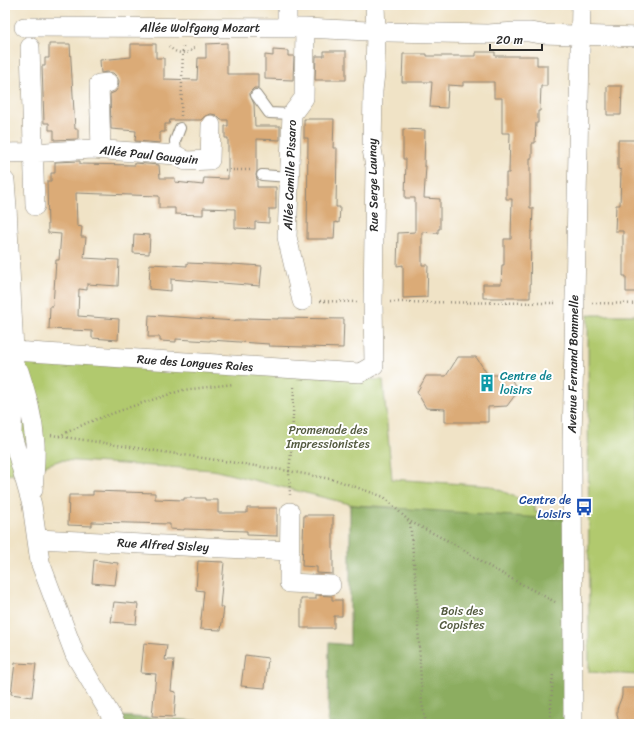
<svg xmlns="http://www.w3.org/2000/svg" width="644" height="729" viewBox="0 0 644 729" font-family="Sriracha,sans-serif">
<rect width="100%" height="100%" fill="#fff"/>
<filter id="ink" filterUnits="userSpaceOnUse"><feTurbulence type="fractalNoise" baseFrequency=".025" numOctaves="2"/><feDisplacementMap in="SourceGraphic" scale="8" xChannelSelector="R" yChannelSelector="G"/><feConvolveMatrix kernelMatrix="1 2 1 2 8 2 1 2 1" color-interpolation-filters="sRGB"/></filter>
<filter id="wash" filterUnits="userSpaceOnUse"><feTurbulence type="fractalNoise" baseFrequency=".012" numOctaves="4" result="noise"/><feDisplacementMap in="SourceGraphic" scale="16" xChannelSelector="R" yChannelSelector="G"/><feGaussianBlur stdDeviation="0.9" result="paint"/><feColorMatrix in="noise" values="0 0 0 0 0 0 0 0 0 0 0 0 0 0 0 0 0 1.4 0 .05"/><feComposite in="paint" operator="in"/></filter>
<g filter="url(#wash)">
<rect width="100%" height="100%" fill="#f0e3c6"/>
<path fill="#b1c96e" stroke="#6e7a4c" d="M588 315H639V675L589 672Z
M16 359 383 380 392 479 491 486 535 506V512L569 516 568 605 410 522 394 507 354 505 213 470 61 460 18 475 5 474V386Z"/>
<path fill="#8cad61" stroke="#5c6c46" d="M350 505 572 520 571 724H328L329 643 350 645Z
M116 716 252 724H121Z"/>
<g id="blocks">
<path fill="#dbab77" d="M227 43V74H258V88H254L250 92V95L254 104 255 126H280V140L257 139V171L256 175 257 179V187H276V209H269V223L255 222V229L235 228V209L203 208V215L175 214V208H159V196L76 193 77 226 82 227 81 237H86L84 258 119 260 118 286 87 284V290L79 289 78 316 119 319 118 340 92 338V331L49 329 50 306H53L56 260H59L61 234 48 233 47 181H51V173H55V162L80 161V164L135 165V163L159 165 160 178H175V182L203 185 204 178 228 179V138H225V126H228V120H221L216 115 211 114 205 116 201 120H170L169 124H165V132H160V143L135 141 136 131 111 129 110 94 115 92 118 88 119 81 117 77 113 73 107 72 101 73 100 60 131 57V44H156V58H164V79L197 80 198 58H206V44Z
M49 44H70L75 129H78V139L54 140V130H49V123H44L42 66H45V58H49Z
M273 50 288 51V56H294L293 80 265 79V55L273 56Z
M324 51H346V80H315L316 56H324Z
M476 52H495V56H537V65H547V86H541L540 111H538V123H536L535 143H532V158H530V208H533L532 232H531L530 298H483V284H501L502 265H504V239H511L512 199H506V173H509L510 133H502V98H494V82H463V86L448 85 447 108 430 107 432 82H402L403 54H427V56H476Z
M607 86H622L621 115H607Z
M304 119H334L333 148H337L336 207H340L339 223 335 222 334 239H307L308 138H304Z
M403 129 425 130 424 166H426L424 198 440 199V229H438V233L422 232V265H428L427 297 403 298V265L397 266 398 233 415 232V198H405L406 159H403Z
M618 140H639V292H626V276H623V231H615L616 205H620L621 170 618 169Z
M134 234 150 235 149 254 133 253Z
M187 263 232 265V264L262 266 260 286 171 279V291L149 289 150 264 187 266Z
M149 315 235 321V320H247L248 318 278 319V318L344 319 343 348 269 346V344L210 340V341L176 339V342L160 341V337H148Z
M458 357H476L488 375H509L518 391 507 406 488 407V422H445V409L426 408 417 392 426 376H446Z
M93 491 155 493V499L184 500V498H205V500H218V513H247V508H277V536L247 535V531L184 529V530L170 529V524L92 522V526L68 525 69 495H93Z
M304 515H333V574L317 573V567L302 566Z
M94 560 118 563 115 585 92 583Z
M198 561 224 562 220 607H224L221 630 200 629 204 591 196 590Z
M316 595 332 596V600H342V616H334V628H301V599H316Z
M114 602 138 604 136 624 111 622Z
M144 643 167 645 165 660H174L171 691 176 692 174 717 152 716 156 674 141 673Z
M245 655 268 658 265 688 241 686Z
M15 663 36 664 32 697 11 694Z
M622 688H639V724H621L618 719 617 714V709L622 696Z"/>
</g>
</g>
<g filter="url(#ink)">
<use href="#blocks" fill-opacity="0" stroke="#8e8778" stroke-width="1"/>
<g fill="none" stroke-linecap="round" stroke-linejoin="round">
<g stroke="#8e8778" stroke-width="12">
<path id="service" d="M256 95 269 113 292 114
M176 155 175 141 180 128
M262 175 289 177"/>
</g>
<g stroke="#8e8778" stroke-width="20">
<path id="minor" d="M24 27 305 28 389 32 488 34 515 32H529L542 34 639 37
M287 28V5
M30 47 35 206
M101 149 99 84 108 83
M5 153 47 152 92 149 176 155 186 161 210 160 211 125
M5 181 7 207 14 351 12 435 32 505 40 562 75 655 116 724
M302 301 287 237 292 114 304 98 305 28
M14 351 360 373 374 365 373 302 375 167 372 149 373 91 375 73 376 32 375 5
M19 371C27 396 33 417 35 443 36 459 34 475 33 490
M290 512 289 583 331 585
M37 539 290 551
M573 724 572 442 581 5"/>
</g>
<path stroke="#8e8778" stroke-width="2.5" stroke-dasharray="1 3" stroke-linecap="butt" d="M169 46C176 55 190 56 196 45
M181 116 183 47
M225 170H250
M320 301 357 302
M390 302 557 303
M592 303 639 304
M294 387 292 443 289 471 336 480 384 497 410 522 416 584 422 703 426 724
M51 435 289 471 290 495
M59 436 89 422 133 406 183 390 234 384
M411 522 456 545 490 567 555 602
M550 724 553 672"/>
<use href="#service" stroke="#fff" stroke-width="10"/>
<use href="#minor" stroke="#fff" stroke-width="19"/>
</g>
</g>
<defs>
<g id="building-bare" transform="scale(1.38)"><path d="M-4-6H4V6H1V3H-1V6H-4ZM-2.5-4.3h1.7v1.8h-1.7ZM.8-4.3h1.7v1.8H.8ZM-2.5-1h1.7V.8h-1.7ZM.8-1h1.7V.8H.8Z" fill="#0f9aa8" stroke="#fff" stroke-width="2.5" paint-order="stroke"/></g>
<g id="bus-bare" transform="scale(1.38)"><path d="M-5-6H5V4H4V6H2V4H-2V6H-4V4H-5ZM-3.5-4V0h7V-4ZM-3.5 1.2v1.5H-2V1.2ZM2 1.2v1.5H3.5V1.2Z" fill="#1a4fb4" stroke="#fff" stroke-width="2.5" paint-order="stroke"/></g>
</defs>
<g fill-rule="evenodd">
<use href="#building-bare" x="487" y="383"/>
<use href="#bus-bare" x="584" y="507"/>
</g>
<g text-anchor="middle" stroke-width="4" stroke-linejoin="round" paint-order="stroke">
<g font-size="12" fill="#2b2b2b" stroke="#fff">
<text x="200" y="32">Allée Wolfgang Mozart</text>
<text transform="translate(149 155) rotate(6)" y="4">Allée Paul Gauguin</text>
<text transform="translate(290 175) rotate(-88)" y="4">Allée Camille Pissaro</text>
<text transform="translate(373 185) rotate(-91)" y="4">Rue Serge Launay</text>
<text transform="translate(195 363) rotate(4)" y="4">Rue des Longues Raies</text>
<text transform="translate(573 364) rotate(-89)" y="4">Avenue Fernand Bommelle</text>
<text transform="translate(163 545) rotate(3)" y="4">Rue Alfred Sisley</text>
</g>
<g font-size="12" fill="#0d838f" stroke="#fff" text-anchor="start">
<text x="500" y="380">Centre de<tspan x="500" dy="14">loisirs</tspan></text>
</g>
<g font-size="12" fill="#535a3f" stroke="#fff">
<text x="328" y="434">Promenade des<tspan x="328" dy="14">Impressionistes</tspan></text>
<text x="462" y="615">Bois des<tspan x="462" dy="14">Copistes</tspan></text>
</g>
<g font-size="12" fill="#164399" stroke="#fff" text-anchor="end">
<text x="571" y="504">Centre de<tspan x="571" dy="14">Loisirs</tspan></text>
</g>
</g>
<rect width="644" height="729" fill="none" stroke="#fff" stroke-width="20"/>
<path d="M490 44v6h52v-6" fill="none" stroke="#2b2b2b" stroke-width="2"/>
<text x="496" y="44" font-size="12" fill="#2b2b2b" stroke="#ffffff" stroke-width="3" paint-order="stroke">20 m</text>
</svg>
